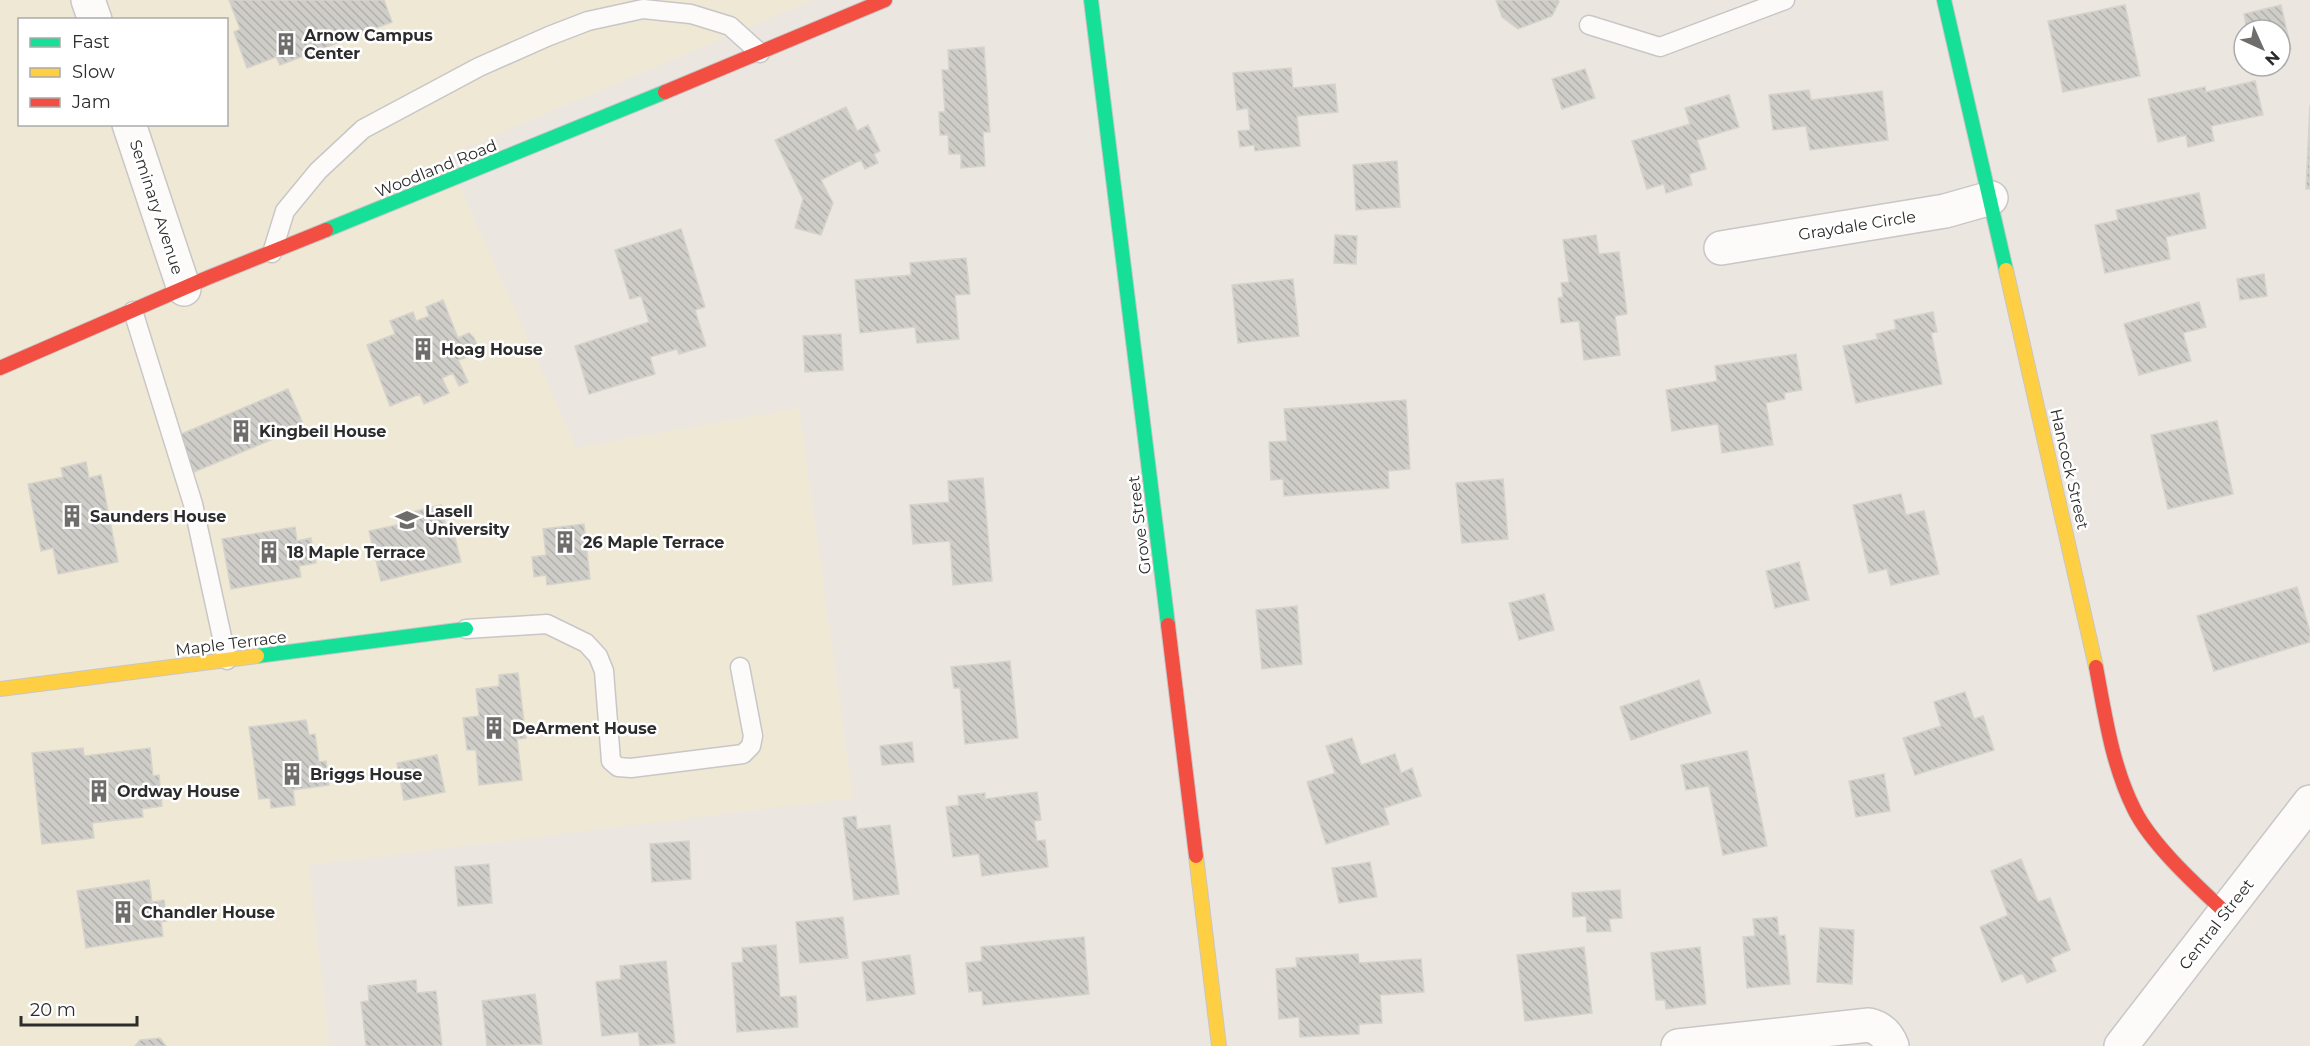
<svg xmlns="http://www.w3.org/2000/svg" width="2310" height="1046" viewBox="0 0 2310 1046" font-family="Montserrat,sans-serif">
<defs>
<pattern id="building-back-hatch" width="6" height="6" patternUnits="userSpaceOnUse" patternTransform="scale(1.5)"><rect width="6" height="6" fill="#cfcdc8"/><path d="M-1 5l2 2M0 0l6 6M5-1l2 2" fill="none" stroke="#b2b0ac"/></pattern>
</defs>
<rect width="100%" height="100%" fill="#ebe7e0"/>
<path fill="#efe8d4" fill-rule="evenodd" d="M0 0H812L446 156 576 448 799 408 853 798 308 865 330 1046H0ZM20 20H226V124H20Z"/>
<path fill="url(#building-back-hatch)" stroke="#d6d3cc" stroke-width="1.5" d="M229 0H384L392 22 280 65 276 57 247 68 234 32 240 29Z
M1496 0H1558L1559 2 1552 16 1518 29 1502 17Z
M2125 5 2140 76 2063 92 2048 21Z
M2281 5 2291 49 2280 51V30H2247L2244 14Z
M984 47 990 132H983L985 166 961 168V154H949L948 135H940L939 112H945L942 70H949L948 50Z
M1291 68 1293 88 1335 84 1338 112 1297 116 1300 146 1255 151 1254 145 1240 147 1238 131 1250 130 1248 108 1237 110 1233 73Z
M1585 69 1595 98 1562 109 1552 79Z
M2255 81 2263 115 2211 126 2214 141 2188 147 2186 135 2158 142 2148 99 2205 87 2206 92Z
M1809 90 1811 100 1882 91 1888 140 1810 150 1806 126 1773 130 1769 95Z
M1729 95 1739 127 1697 140 1706 169 1689 174 1692 185 1666 193 1664 184 1647 189 1632 141 1690 124 1685 108Z
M2310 105V189H2306Z
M846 107 857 131 868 125 880 151 874 154 878 163 865 169 861 160 821 180 833 203 821 235 795 228 803 199 775 140Z
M1397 161 1400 207 1356 210 1353 165Z
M2199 193 2206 228 2166 237 2170 259 2105 273 2095 225 2118 220 2116 210Z
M681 229 705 307 695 310 706 346 679 354 677 349 650 357 655 374 589 394 575 346 649 322 641 296 630 299 615 250Z
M1335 235 1357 236 1356 264 1334 263Z
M1596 235 1599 254 1619 252 1627 314 1615 316 1620 355 1584 360 1579 321 1561 323 1558 298 1563 297 1561 283 1569 282 1563 240Z
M966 258 970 294 955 295 959 339 917 343 915 327 860 333 855 280 911 275 910 263Z
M2264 274 2267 296 2240 300 2237 279Z
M1293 279 1299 336 1238 343 1232 285Z
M443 300 458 338 469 333 474 338 477 345V354L458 360 468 382 459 386 453 373 442 378 449 393 424 404 420 394 390 406 367 345 395 334 390 321 413 312 416 321 429 316 426 307Z
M2199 302 2206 327 2183 333 2191 361 2139 375 2124 324Z
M1933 312 1937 332 1931 333 1942 384 1856 403 1843 346 1878 339 1876 334 1896 329 1894 320Z
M841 334 843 370 805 372 803 336Z
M1796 354 1802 390 1784 393 1785 399 1766 403 1773 445 1722 453 1718 424 1672 431 1666 390 1717 381 1715 366Z
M288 389 304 426 194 472 179 435Z
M1406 400 1410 469 1388 471 1389 488 1284 496 1283 479 1271 480 1269 442 1287 441 1284 409Z
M2217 421 2233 494 2168 509 2151 435Z
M86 462 89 478 101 475 118 562 58 574 53 548 41 551 28 484 63 477 61 468Z
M983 478 992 581 953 585 950 541 913 544 910 505 949 502 948 481Z
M1503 479 1508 539 1462 543 1456 483Z
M1901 494 1906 515 1924 511 1939 574 1891 585 1887 569 1869 573 1853 505Z
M441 505 447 532 453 530 461 562 381 581 369 531 406 523 404 514Z
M584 524 590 579 547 585 546 575 534 577 532 557 546 555 543 529Z
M295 527 297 541 311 538 316 563 299 566 301 577 231 589 222 539Z
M1799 562 1809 600 1775 608 1766 571Z
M2297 587 2310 632V642L2214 671 2197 616Z
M1544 594 1554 630 1519 640 1509 603Z
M1297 606 1302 664 1262 669 1256 610Z
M1010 661 1018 738 965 744 960 688H954L951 667Z
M518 673 526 738 517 739 522 780 479 785 476 750H467L463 718 479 716 476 689 499 686V675Z
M1699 680 1711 713 1631 740 1620 707Z
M1965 692 1974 719 1983 716 1994 750 1915 775 1903 738 1941 726 1934 702Z
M306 720 309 735 315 734 319 762 326 761 329 785 293 790 295 805 271 808 270 798 259 799 249 727Z
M1352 738 1361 765 1395 754 1401 773 1412 768 1421 796 1384 808 1389 824 1326 844 1307 782 1335 773 1326 746Z
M912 742 914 762 882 765 880 746Z
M83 748 84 756 150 748 153 776 159 775 162 806 142 809 143 817 92 823 94 838 42 844 32 753Z
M1747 751 1767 846 1723 855 1709 786 1686 790 1681 765Z
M437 755 445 792 404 800 397 763Z
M1884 774 1890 811 1856 817 1849 781Z
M1037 792 1041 820 1034 821 1037 841 1045 840 1048 867 982 876 979 854 953 857 946 807 959 805 958 796 985 793V799Z
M856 816 857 829 890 825 899 894 854 900 843 818Z
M689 841 691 879 652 882 650 844Z
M2021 859 2038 902 2050 898 2070 950 2051 958 2056 971 2027 983 2023 973 2002 982 1980 927 2008 915 1991 871Z
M1370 862 1377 897 1339 903 1332 868Z
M489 864 492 903 458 906 455 867Z
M149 880 152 902 164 900 167 921 161 922 163 936 86 948 77 891Z
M1620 890 1622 918 1609 919 1611 931 1587 932 1586 916 1573 917 1572 893Z
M843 917 848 958 800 963 796 922Z
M1777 917 1779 936 1785 935 1790 984 1747 988 1743 937 1755 936 1753 919Z
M1820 928 1854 930 1852 984 1817 982Z
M1084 937 1089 994 983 1005 982 991 969 992 966 963 982 961 981 947Z
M776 945 780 997 796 996 798 1027 737 1032 732 963 743 962 742 948Z
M1584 947 1592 1013 1525 1021 1517 955Z
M1700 947 1706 1004 1666 1009 1665 1000H1656L1651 953Z
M1358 954 1359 963 1421 959 1424 992 1380 995 1382 1023 1359 1024V1034L1300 1037 1299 1017 1279 1019 1276 969 1297 967 1296 958Z
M910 955 915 994 867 1001 862 962Z
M666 961 675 1043 640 1046 638 1032 602 1036 596 982 621 979 620 966Z
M416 980 417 993 436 991 442 1046H366L361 1002 369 1001 368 986Z
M535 994 542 1044 487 1046 482 1001Z
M160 1038 166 1046H135L140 1040Z"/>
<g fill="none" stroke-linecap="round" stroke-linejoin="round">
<g stroke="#c8c6c6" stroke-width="21">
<path id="lane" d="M1589 25 1660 47 1785 0
M272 253 285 211 318 171 363 129 479 67 549 36 588 21 643 9 691 14 730 26 760 53
M133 311 193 504 227 660
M466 629 547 624 586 643 598 656 604 671 611 761 618 767 631 768 743 754 751 746 753 736 740 667"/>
</g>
<g stroke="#c8c6c6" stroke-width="36">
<path id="street" d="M88 0 95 20
M129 124 184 289
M1721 248 1945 211 1991 198
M1678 1046 1869 1025C1881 1028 1888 1035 1892 1046
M2121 1046 2310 802"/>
</g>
<g stroke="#c8c6c6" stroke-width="16">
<path id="fast" d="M1091 0 1168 625
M1944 0 2006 270
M326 230 665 92
M257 656 466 629"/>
</g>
<g stroke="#c8c6c6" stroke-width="16">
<path id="slow" d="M2006 270 2096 667
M0 689 257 656
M1196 856 1219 1046"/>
</g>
<g stroke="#c8c6c6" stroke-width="16">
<path id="jam" d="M665 92 885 0
M0 368 207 278 326 230
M1168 625 1196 856
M2096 667C2105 715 2112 765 2134 809 2151 844 2196 885 2225 912"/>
</g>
<use href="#lane" stroke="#fcfbfa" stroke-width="18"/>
<use href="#street" stroke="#fcfbfa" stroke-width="33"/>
<use href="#fast" stroke="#16e098" stroke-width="14"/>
<use href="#slow" stroke="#ffcf43" stroke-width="14"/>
<use href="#jam" stroke="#f24e42" stroke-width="14"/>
</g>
<defs>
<g id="building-bare" transform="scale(1.8)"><path d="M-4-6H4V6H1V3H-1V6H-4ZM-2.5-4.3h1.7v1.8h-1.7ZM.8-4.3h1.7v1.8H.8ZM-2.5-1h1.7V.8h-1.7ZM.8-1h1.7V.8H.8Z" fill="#6f6d6b" stroke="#fff" stroke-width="2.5" paint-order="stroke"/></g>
<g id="university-bare" transform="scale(1.8)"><path d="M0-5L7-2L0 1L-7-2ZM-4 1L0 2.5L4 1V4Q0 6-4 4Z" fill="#6f6d6b" stroke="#fff" stroke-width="2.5" paint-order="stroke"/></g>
</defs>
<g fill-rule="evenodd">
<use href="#building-bare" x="286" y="44"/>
<use href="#building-bare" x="423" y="349"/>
<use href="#building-bare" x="241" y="431"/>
<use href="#building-bare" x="72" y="516"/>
<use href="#university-bare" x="407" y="520"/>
<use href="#building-bare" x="565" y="542"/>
<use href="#building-bare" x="269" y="552"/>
<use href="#building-bare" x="494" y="728"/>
<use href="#building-bare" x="292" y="774"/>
<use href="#building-bare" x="99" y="791"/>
<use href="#building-bare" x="123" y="912"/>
</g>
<g text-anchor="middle" stroke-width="5" stroke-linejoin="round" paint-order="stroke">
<g font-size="16" font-weight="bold" fill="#2c2c2c" stroke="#fff" text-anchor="start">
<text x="304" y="41">Arnow Campus<tspan x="304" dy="18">Center</tspan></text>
<text x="441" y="355">Hoag House</text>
<text x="259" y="437">Kingbeil House</text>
<text x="425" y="517">Lasell<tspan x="425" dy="18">University</tspan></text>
<text x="90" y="522">Saunders House</text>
<text x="583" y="548">26 Maple Terrace</text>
<text x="287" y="558">18 Maple Terrace</text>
<text x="512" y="734">DeArment House</text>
<text x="310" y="780">Briggs House</text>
<text x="117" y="797">Ordway House</text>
<text x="141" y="918">Chandler House</text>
</g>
<g font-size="16" fill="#2c2c2c" stroke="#fff">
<text transform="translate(436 168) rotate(-22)" y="6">Woodland Road</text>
<text transform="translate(157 207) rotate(72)" y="6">Seminary Avenue</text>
<text transform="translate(1857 225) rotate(-9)" y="6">Graydale Circle</text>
<text transform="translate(2070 469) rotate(77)" y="6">Hancock Street</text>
<text transform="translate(1139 525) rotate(-97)" y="6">Grove Street</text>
<text transform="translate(231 643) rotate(-7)" y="6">Maple Terrace</text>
<text transform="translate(2216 924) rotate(-52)" y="6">Central Street</text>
</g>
</g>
<rect x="18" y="18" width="210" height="108" fill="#ffffff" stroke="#ababab" stroke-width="1.5"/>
<rect x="30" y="38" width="30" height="9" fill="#16e098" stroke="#ababab" stroke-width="1.5"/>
<text x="72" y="48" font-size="18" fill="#2c2c2c">Fast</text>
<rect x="30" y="68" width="30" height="9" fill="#ffcf43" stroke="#ababab" stroke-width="1.5"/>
<text x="72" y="78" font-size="18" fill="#2c2c2c">Slow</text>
<rect x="30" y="98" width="30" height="9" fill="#f24e42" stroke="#ababab" stroke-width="1.5"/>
<text x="72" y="108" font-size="18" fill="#2c2c2c">Jam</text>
<g transform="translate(2262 48) rotate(135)"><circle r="28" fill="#ffffff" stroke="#ababab" stroke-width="1.5"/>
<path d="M0-4.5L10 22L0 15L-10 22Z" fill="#6f6d6b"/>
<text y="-9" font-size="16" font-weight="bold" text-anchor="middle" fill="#2c2c2c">N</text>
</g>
<path d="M21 1016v9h116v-9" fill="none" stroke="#2c2c2c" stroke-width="3"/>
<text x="30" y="1016" font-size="18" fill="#2c2c2c" stroke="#ffffff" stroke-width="4.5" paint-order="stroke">20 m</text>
</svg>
